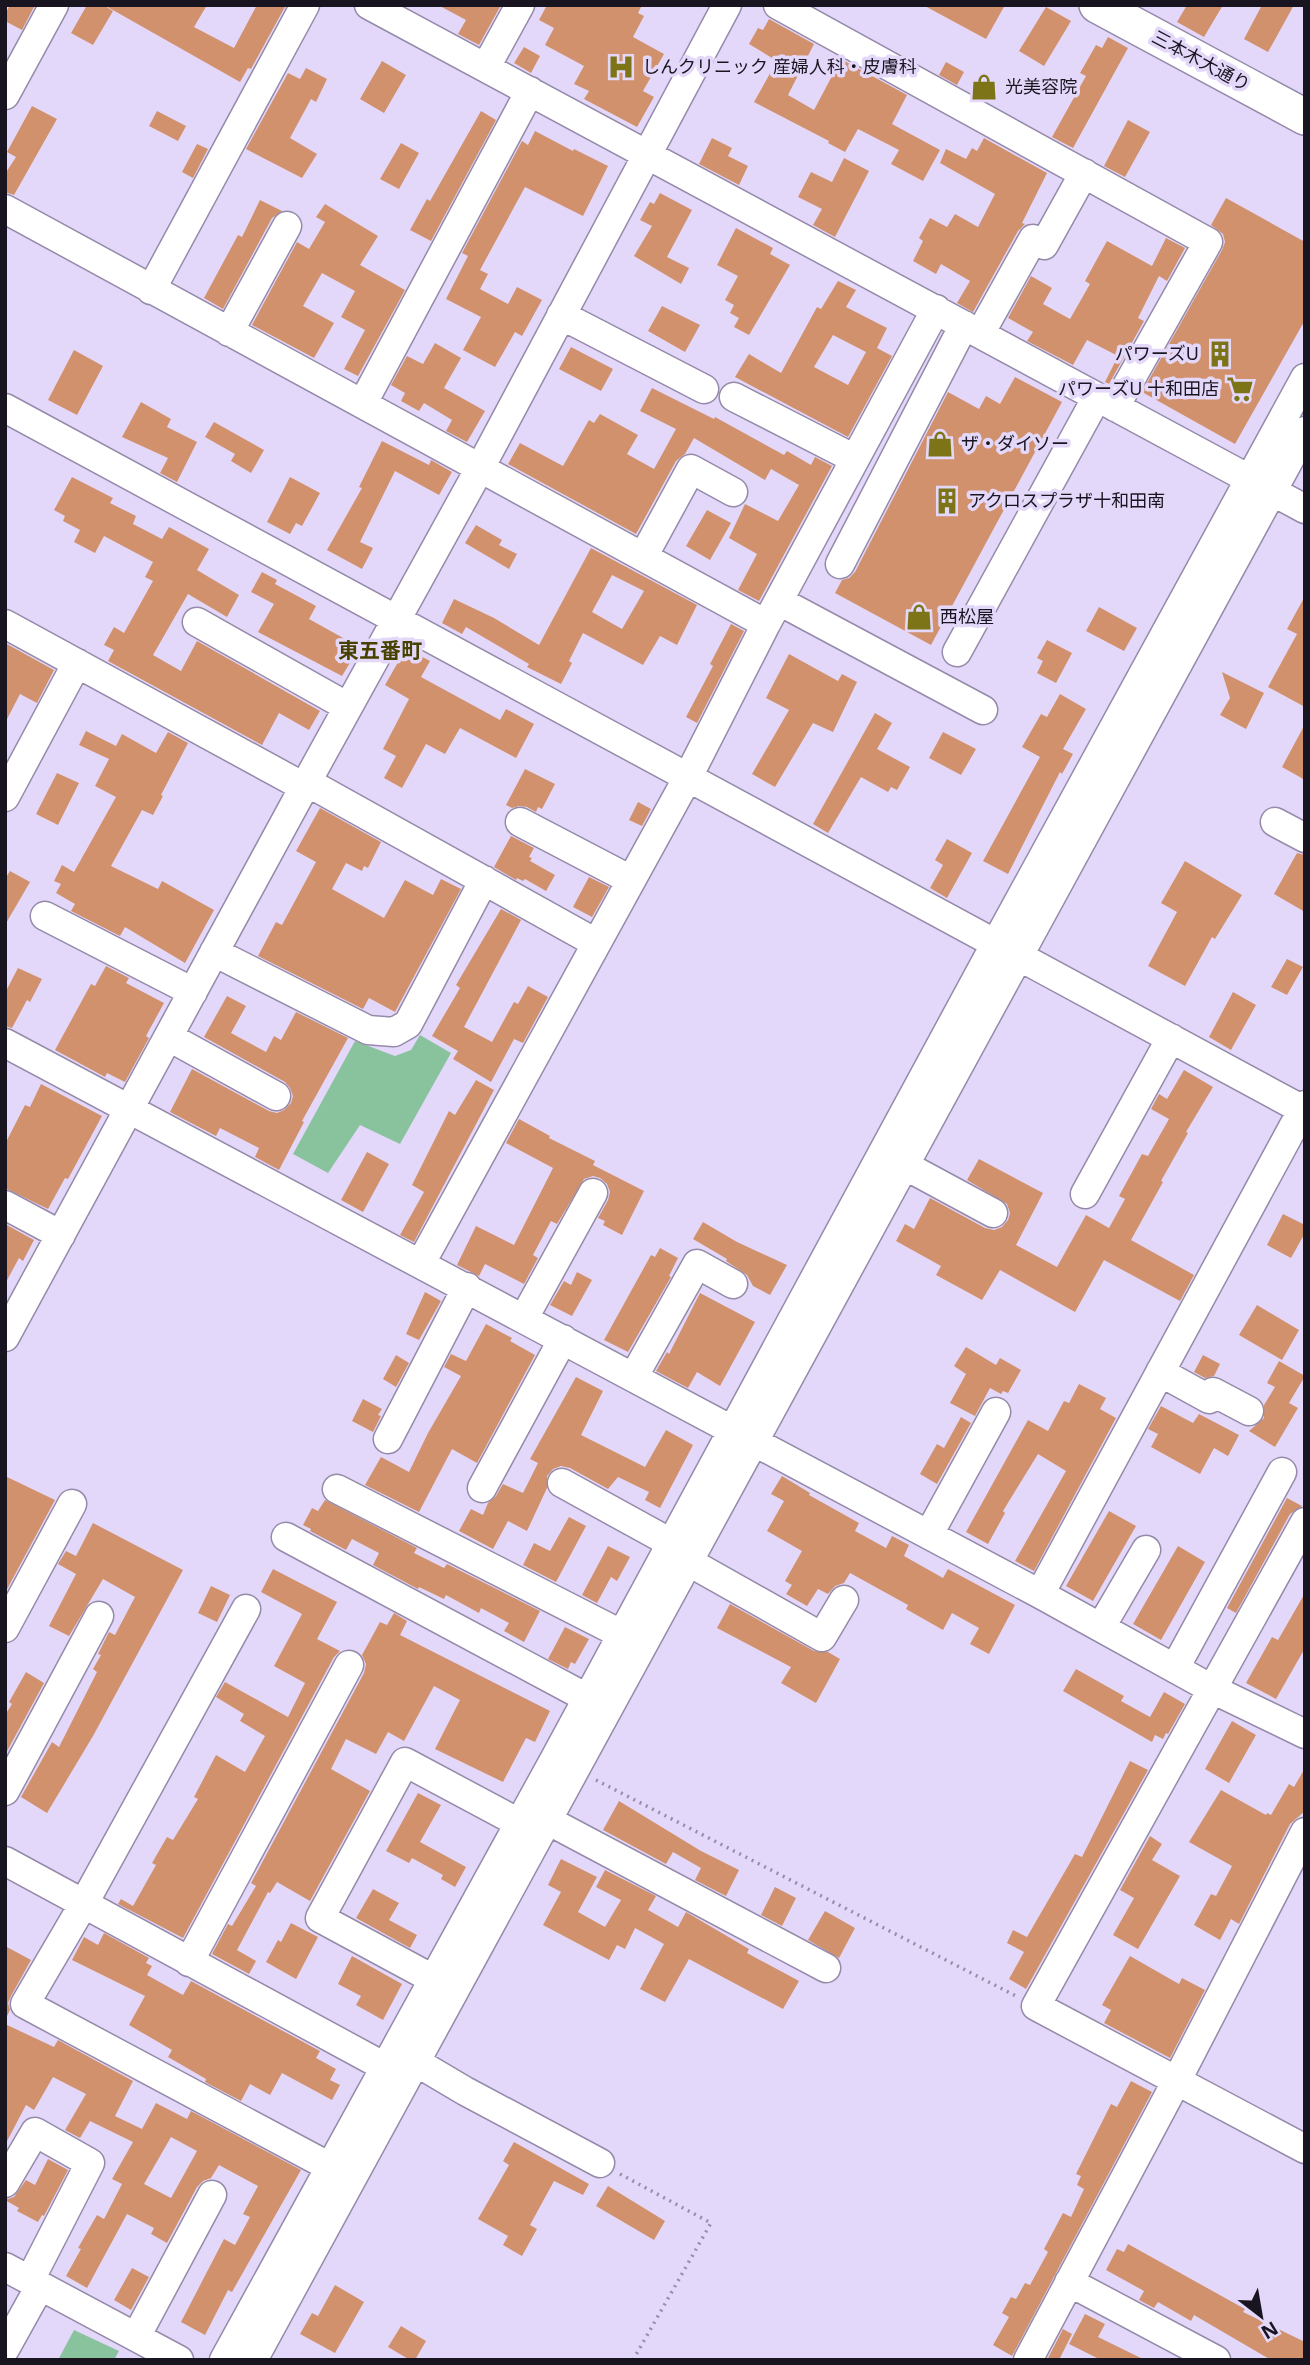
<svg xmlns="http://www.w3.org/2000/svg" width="1310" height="2365" viewBox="0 0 1310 2365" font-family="'Noto Sans','Noto Sans JP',sans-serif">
<rect width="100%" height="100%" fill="#e4d8fa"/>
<path fill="#89c39e" d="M420 1035 451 1053 400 1144 360 1125 328 1173 293 1154 355 1041 395 1056 411 1050Z
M74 2330 119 2351 114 2360H58Z"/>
<path fill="#d2916d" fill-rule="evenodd" d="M10 5H35L22 30 5 21V14Z
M87 5H103L113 11 93 45 71 33Z
M104 5H207L194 27 234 48 257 5H286L251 69 248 68 240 82Z
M438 5H501L479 45 458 34 466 20Z
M547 5H642L638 13 644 16 633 37 664 54 643 91 654 97 637 127 584 99 589 91 574 84 584 66 545 45 554 28 539 20Z
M923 5H1005L986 39Z
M1187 5H1223L1204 37 1177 22Z
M1262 5H1294L1268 52 1244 39Z
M1046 7 1071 21 1044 66 1019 51Z
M769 19 814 44 788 95 814 110 841 59 907 95 892 124 940 150 923 181 891 164 899 150 858 129 845 152 828 143 829 141 754 102 777 61 749 44 758 28 763 30Z
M1108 37 1128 48 1073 148 1052 137 1086 76 1080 73 1096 45 1102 48Z
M524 47 540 56 531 73 514 63Z
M382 61 406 75 384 113 360 99Z
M946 62 964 72 957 85 939 75Z
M306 68 327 79 316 102 311 99 290 138 317 154 302 178 246 149 288 73 300 79Z
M32 106 57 119 14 195 5 192V174L16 157 7 152Z
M157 111 186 126 178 141 149 126Z
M481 111 496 120 431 241 410 230 427 199 430 201Z
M1128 120 1150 132 1125 177 1104 166Z
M535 131 573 151 574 149 608 166 583 216 525 187 480 270 488 274 480 289 508 304 517 287 542 300 522 336 515 332 495 367 463 350 481 317 446 299 468 256 462 253 522 141 528 145Z
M712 138 732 148 728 156 748 166 739 185 699 164Z
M984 138 1047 173 1022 223 1025 224 1018 231 973 312 957 303 970 281 941 264 936 274 913 261 923 241 919 238 930 218 947 227 955 214 978 227 995 194 940 163 946 149 966 159 972 148 977 151Z
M401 143 419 153 399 189 380 179Z
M197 144 208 149 193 178 182 172Z
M844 158 869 171 835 237 813 225 822 209 798 197 811 172 832 182Z
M660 193 692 210 667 257 689 268 681 284 634 256 652 226 640 220 650 202 654 204Z
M1226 198 1305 242V320L1235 444 1142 392 1222 250 1225 242 1223 234 1211 225Z
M260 200 282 211 272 218 223 309 204 298 238 235 242 237Z
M325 204 378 236 360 265 405 290 358 376 344 369 365 330 341 317 355 291 322 273 303 306 334 323 314 358 252 325 297 242 309 249 325 222 316 217Z
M736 228 773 248 770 254 790 265 749 335 734 327 739 318 730 313 734 305 725 300 738 276 717 265Z
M1166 238 1185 248 1167 281 1159 276 1138 318 1144 321 1109 384 1105 382 1118 356 1087 340 1073 365 1027 341 1033 332 1008 318 1031 276 1052 288 1043 304 1070 319 1090 284 1085 281 1107 241 1152 266Z
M838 281 856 290 846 307 887 328 877 348 892 356 848 437 735 377 749 354 781 373 817 307 821 309ZM833 335 866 352 848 385 814 367Z
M662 306 700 325 685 352 648 331Z
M435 343 461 358 444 388 485 411 467 442 446 431 452 420 424 403 419 411 401 401 405 393 391 385 407 356 423 364Z
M571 347 613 369 601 391 559 369Z
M74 350 103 366 77 415 48 400Z
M1015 377 1062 402 931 645 835 593 842 580 849 578 855 572 948 392 979 409 986 396 1000 404Z
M652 388 714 419 715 417 784 455 787 451 811 465 815 457 832 466 759 601 738 590 757 554 729 538 745 504 778 521 799 485 771 469 765 480 694 438 685 454 676 461 636 534 508 464 520 443 563 466 589 420 594 423 600 414 638 435 627 454 654 469 676 429 640 411Z
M141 402 171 419 167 427 197 442 177 482 160 473 168 458 122 437Z
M214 422 264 450 251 473 231 461 235 454 205 437Z
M382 441 429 465 431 460 452 472 439 495 395 471 360 542 373 548 362 569 327 550 362 488 359 487Z
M72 477 113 498 110 503 136 516 133 524 162 539 169 527 209 549 197 570 239 595 227 617 188 594 153 655 181 671 197 641 320 711 309 730 279 713 262 745 108 661 114 650 104 645 114 627 124 633 153 581 145 577 153 562 104 536 95 553 74 542 80 530 63 521 65 516 54 510Z
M290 477 320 493 302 526 296 523 290 534 267 522Z
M707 510 731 523 710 560 686 546Z
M476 525 502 540 499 545 517 554 509 569 465 543Z
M591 548 697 605 677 645 660 636 643 665 583 633 569 661 572 663 561 684 527 667 529 664 466 627 462 634 442 623 454 599 494 618 539 645ZM612 575 644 591 622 629 592 612Z
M262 572 277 580 275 584 316 606 309 619 345 639 337 654 351 661 342 676 258 632 274 604 251 592Z
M1305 596V707L1268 687 1297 634 1287 629Z
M1099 607 1137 628 1124 651 1086 631Z
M731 624 744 631 697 723 686 717 713 666 710 664Z
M1047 640 1072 653 1056 683 1037 673 1043 661 1037 658Z
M5 643 54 670 37 703 20 694 5 723Z
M413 652 430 661 421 677 500 720 506 709 534 724 516 758 460 728 445 754 426 744 402 788 384 778 396 756 383 749 409 699 385 685 401 657Z
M789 654 838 681 842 674 857 682 833 732 813 723 775 787 752 774 789 710 766 698Z
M1222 672 1264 693 1246 729 1220 715 1230 698Z
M1060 694 1086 709 1063 749 1073 754 1062 774 1060 772 1008 874 983 861 1040 757 1022 747 1041 714 1047 717Z
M875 713 892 723 877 749 910 767 897 790 891 787 888 792 861 777 828 833 813 824Z
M1305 724V780L1282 767Z
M86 731 116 746 122 734 156 753 168 732 188 743 161 795 163 796 153 815 142 810 111 866 158 889 162 881 214 910 185 963 125 927 120 936 71 911 75 904 56 893 61 884 54 881 62 865 74 872 116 797 95 786 109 759 79 745Z
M943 732 976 749 961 775 929 758Z
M525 769 555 784 542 809 538 807 536 812 527 807 519 806 512 808 506 805Z
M57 773 79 783 58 825 36 814Z
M638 802 651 809 642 826 629 820Z
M320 808 381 842 368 868 364 866 362 871 346 863 332 889 384 918 405 880 433 895 441 879 461 889 395 1012 369 998 363 1009 258 956 276 922 282 925 316 862 296 851Z
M511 836 534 848 529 857 532 858 530 861 555 875 546 891 525 879 523 881 517 878 516 880 494 867Z
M947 839 972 853 947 898 930 888 943 865 935 860Z
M1297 853 1305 855V912L1274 894Z
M1185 861 1242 895 1215 939 1212 937 1185 986 1148 966 1177 912 1161 903Z
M10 871 30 882 5 925V879Z
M589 877 609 887 592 917 573 907Z
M501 909 521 920 464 1027 492 1042 514 1002 518 1004 528 986 548 997 523 1043 514 1039 491 1082 453 1059 458 1051 432 1036 460 988 456 985Z
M1287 959 1303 967 1287 995 1271 987Z
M106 966 129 978 126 983 164 1003 146 1036 149 1038 125 1082 107 1073 105 1077 55 1050 91 984 95 986Z
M18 968 42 979 30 1002 27 1000 12 1028 5 1026V993Z
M1233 992 1256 1005 1231 1050 1209 1037Z
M227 996 246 1006 231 1033 266 1052 274 1036 281 1040 296 1012 348 1038 302 1121 304 1122 279 1170 255 1157 259 1148 220 1128 216 1136 170 1112 192 1069 269 1111 277 1113 284 1110 291 1103 293 1096 290 1088 285 1082 204 1037Z
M1184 1070 1213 1087 1186 1132 1188 1133 1161 1181 1163 1182 1131 1240 1194 1275 1180 1301 1104 1260 1075 1312 1000 1270 982 1300 936 1275 941 1266 896 1241 905 1224 914 1229 930 1198 985 1228 994 1230 1002 1227 1008 1220 1010 1213 1007 1204 967 1180 979 1159 1043 1193 1016 1245 1057 1267 1086 1215 1109 1228 1125 1199 1119 1196 1142 1154 1148 1156 1169 1119 1151 1109 1159 1094 1167 1099Z
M476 1080 494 1090 414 1242 400 1235 424 1192 412 1185 449 1111 455 1115Z
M41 1084 102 1116 68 1179 65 1178 48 1209 5 1188V1144L25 1105 30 1107Z
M519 1119 550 1136 549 1138 595 1161 593 1165 644 1191 622 1235 603 1225 605 1221 598 1218 608 1200 610 1192 607 1184 600 1178 593 1176 584 1179 557 1224 551 1221 533 1255 538 1258 524 1284 485 1264 479 1276 457 1265 476 1226 514 1245 553 1168 506 1143Z
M367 1152 389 1164 363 1212 341 1200Z
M1283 1214 1305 1225V1233L1291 1258 1267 1245Z
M703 1222 737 1242 787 1265 770 1295 753 1286 747 1275 726 1261 727 1259 693 1239Z
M5 1224 34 1240 23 1261 19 1258 5 1284Z
M660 1248 678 1258 669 1276 671 1277 628 1352 604 1340 651 1255 655 1257Z
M577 1272 592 1280 572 1316 550 1305 564 1281 571 1285Z
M425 1292 441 1301 419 1340 406 1334Z
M700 1293 755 1322 720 1386 697 1372 688 1388 656 1371 667 1352 669 1354Z
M1257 1305 1299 1330 1282 1360 1239 1335Z
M486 1324 512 1338 510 1341 535 1355 477 1463 452 1449 419 1512 365 1485 381 1457 409 1472 428 1433 461 1376 444 1367 451 1354 466 1361Z
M966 1347 996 1365 1000 1358 1021 1370 1008 1393 1003 1391 1001 1394 990 1388 975 1416 950 1403 966 1374 954 1366Z
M396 1355 409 1363 396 1387 383 1379Z
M1203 1355 1220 1364 1214 1376 1205 1378 1194 1372Z
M1279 1361 1305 1376 1289 1403 1298 1408 1275 1447 1249 1431 1264 1418V1405L1275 1387 1267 1383Z
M576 1377 603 1391 581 1435 645 1467 666 1430 693 1445 660 1508 645 1500 649 1492 618 1477 608 1489 570 1468 561 1466 553 1469 547 1476V1488L527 1531 508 1521 493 1549 459 1531 471 1509 483 1515 488 1503 496 1496 503 1484 523 1493 538 1463 530 1459Z
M1079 1384 1106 1398 1100 1409 1116 1418 1034 1571 1015 1561 1066 1471 1038 1454 1003 1511 1005 1513 988 1544 966 1532 1028 1420 1048 1431 1064 1401 1069 1403Z
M363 1399 382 1409 378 1415 381 1416 373 1432 352 1421Z
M1161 1406 1193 1423 1199 1414 1239 1435 1228 1456 1214 1448 1200 1474 1151 1447 1158 1434 1148 1429Z
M961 1417 971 1423 937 1484 920 1474 937 1444 944 1448Z
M5 1476 55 1500 5 1593Z
M782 1476 810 1493 809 1495 859 1523 855 1531 886 1548 892 1536 909 1545 904 1556 943 1578 948 1569 1015 1605 989 1654 970 1644 979 1628 952 1613 943 1630 906 1609 908 1605 850 1573 844 1583 835 1586 828 1594 818 1589 807 1606 786 1594 792 1585 785 1581 802 1551 767 1531 784 1501 771 1494Z
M1287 1498 1302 1506 1290 1514 1236 1613 1227 1608Z
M325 1500 417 1548 414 1553 444 1568 447 1564 540 1611 524 1642 504 1631 509 1623 481 1608 479 1613 446 1595 444 1599 419 1587 418 1589 373 1565 379 1553 352 1539 346 1550 310 1531 311 1529 303 1525 312 1508 318 1511Z
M1109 1511 1136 1526 1093 1601 1066 1586Z
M569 1517 586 1526 556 1582 523 1565 534 1543 550 1551Z
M93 1523 183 1570 93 1736 47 1813 21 1797 52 1742 59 1747 97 1672 93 1669 101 1655 98 1654 109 1632 115 1635 135 1597 103 1579 69 1636 49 1626 76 1574 58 1564 66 1551 76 1556Z
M608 1546 630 1557 617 1581 611 1577 597 1603 582 1595Z
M1178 1546 1205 1562 1161 1640 1133 1624Z
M273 1569 337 1602 317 1639 340 1651 334 1657 183 1938 118 1904 121 1899 133 1906 156 1865 152 1863 167 1837 173 1840 198 1799 194 1797 216 1755 245 1772 265 1736 240 1721 244 1714 216 1697 225 1682 288 1717 305 1683 274 1666 302 1614 261 1592Z
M211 1586 230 1595 217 1622 198 1613Z
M1305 1593V1648L1276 1699 1246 1683 1272 1637 1278 1640Z
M730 1604 814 1651 828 1652 840 1659 816 1703 781 1683 791 1667 717 1628Z
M394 1613 407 1621 400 1635 550 1711 535 1742 526 1738 503 1782 435 1749 460 1700 434 1686 404 1741 388 1732 376 1754 346 1739 331 1769 370 1791 310 1901 277 1882 270 1893 268 1892 237 1950 256 1961 249 1974 212 1954 228 1924 232 1926 256 1886 251 1883 364 1673 366 1664 362 1655 380 1622 387 1625Z
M565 1627 589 1639 575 1664 571 1662 568 1669 548 1659Z
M1076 1669 1124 1696 1121 1701 1150 1717 1164 1692 1185 1704 1168 1734 1166 1733 1163 1739 1155 1735 1152 1742 1063 1691Z
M26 1672 44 1683 5 1755V1715L12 1704 9 1702Z
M1232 1721 1256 1735 1229 1783 1205 1769Z
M1130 1761 1148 1770 1026 1989 1009 1979 1024 1952 1007 1943 1013 1930 1027 1937 1075 1854 1082 1857Z
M1305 1768V1811L1290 1824 1239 1924 1231 1919 1220 1940 1194 1925 1211 1894 1216 1896 1232 1866 1189 1842 1221 1790 1266 1815 1267 1813 1271 1815 1289 1784 1294 1787Z
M418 1793 441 1805 420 1842 466 1867 455 1887 441 1879 443 1875 412 1858 409 1863 386 1851Z
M619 1801 701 1851 739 1870 726 1896 695 1880 701 1868 673 1852 666 1864 603 1830Z
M1150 1836 1162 1844 1152 1860 1180 1876 1138 1949 1113 1935 1134 1898 1120 1890Z
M561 1859 597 1877 578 1912 605 1927 621 1900 596 1887 605 1870 656 1896 648 1910 678 1927 686 1912 749 1949 747 1953 799 1981 783 2009 689 1959 665 2002 640 1989 664 1944 635 1928 625 1949 617 1945 609 1960 543 1925 561 1892 548 1885Z
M775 1887 796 1898 782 1926 761 1915Z
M373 1889 399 1903 389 1920 417 1935 410 1948 356 1918Z
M825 1911 855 1928 839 1958 808 1940Z
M291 1923 318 1937 296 1979 266 1962 278 1940 281 1942Z
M104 1933 149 1958 146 1963 152 1966 147 1975 183 1995 191 1981 320 2051 316 2058 336 2069 330 2080 340 2085 332 2100 282 2073 270 2095 250 2084 241 2101 205 2082 206 2079 168 2057 172 2050 129 2025 145 1996 72 1960 84 1937 98 1945Z
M5 1946 31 1960 11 1996 8 2003 10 2010 5 2020Z
M352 1956 402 1984 383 2020 356 2005 361 1996 338 1984Z
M1130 1956 1179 1984 1182 1978 1205 1990 1170 2058 1104 2023 1111 2010 1102 2005Z
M5 2024 54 2047 58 2040 133 2081 115 2116 142 2129 156 2103 187 2119 191 2111 301 2170 232 2292 228 2290 205 2335 181 2322 224 2239 235 2245 250 2217 243 2214 258 2186 219 2165 211 2178 203 2181 197 2187 167 2243 151 2234 154 2228 127 2214 87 2288 66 2276 81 2249 78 2248 97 2215 104 2219 122 2184 112 2179 133 2142 90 2121 80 2138 65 2130 86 2094 53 2077 34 2110 26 2105 5 2145ZM171 2137 197 2151 171 2198 144 2184Z
M1131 2081 1152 2092 1012 2356 993 2345 1009 2317 1002 2313 1011 2297 1016 2299 1025 2283 1030 2285 1048 2252 1044 2249 1063 2213 1071 2217 1084 2189 1077 2185 1081 2176 1076 2174 1111 2104 1117 2107Z
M514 2142 589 2184 583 2195 554 2181 530 2225 537 2229 522 2256 503 2245 508 2236 478 2219 509 2165 503 2161Z
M48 2159 68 2170 44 2216 42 2215 38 2222 17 2211 19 2208 5 2200 14 2197 26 2180 35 2185Z
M608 2186 665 2221 654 2240 596 2206Z
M1128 2244 1245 2309 1243 2312 1305 2342V2360H1271L1194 2315 1191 2321 1158 2302 1154 2308 1139 2300 1144 2291 1106 2270 1117 2249 1124 2252Z
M132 2268 149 2277 131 2310 114 2300Z
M335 2285 364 2302 335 2353 300 2334 312 2313 318 2316Z
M1085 2314 1105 2324 1098 2337 1145 2360H1101L1069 2344Z
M401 2326 426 2341 415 2360H410L388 2347Z
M1063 2329 1072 2334 1059 2360H1047Z"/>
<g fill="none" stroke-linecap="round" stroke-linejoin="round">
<g stroke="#958aa9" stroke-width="31">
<path id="minor" d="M369 5 1305 509
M778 5 1208 242 1115 407
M486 67 520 5
M5 95 54 5
M5 209 766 624
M151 290 305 5
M561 315 704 389
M229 332 287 226
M980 334 1033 239 1044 245 1084 173
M734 397 855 459
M363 403 530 91
M5 408 1305 1111
M643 557 691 469 733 492
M840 564 964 325
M779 601 983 710
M197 622 348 707
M5 624 304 787
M957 652 1097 397
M307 782 596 943
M5 797 77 663
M520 822 631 880
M1275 822 1305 838
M45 916 193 992
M214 952 368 1030 394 1032 408 1024 484 880
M169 1037 276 1096
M5 1043 1040 1594 1212 1689 1305 1734
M904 1165 993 1213
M1085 1194 1171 1038
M5 1205 61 1235
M421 1263 688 777 766 624 936 309
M524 1318 593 1193
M5 1337 304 787 480 468 727 5
M1160 1372 1209 1399 1213 1392 1249 1411
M634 1376 697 1264 733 1284
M388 1439 467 1287
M562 1483 671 1543
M482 1488 563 1339
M337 1489 621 1634
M1305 1522 1036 2006 1305 2149
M929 1534 996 1412
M286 1537 587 1698
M689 1562 822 1637 844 1600
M1040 1594 1305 1105
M246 1609 83 1905 25 2004 330 2167
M1101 1627 1146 1550
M5 1628 72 1504
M1175 1668 1282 1472
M5 1791 99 1616
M549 1821 826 1968
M5 1861 385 2067
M189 1962 349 1665
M433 1979 320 1918 405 1762 519 1823
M416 2062 465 2091 600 2163
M5 2183 35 2132 90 2163 30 2280
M5 2267 179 2360
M1069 2282 1216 2360
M136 2337 212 2195
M5 2349 40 2286
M224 2360 554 1760 996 943 1305 378
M253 2360C607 1719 951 1072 1305 431
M1028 2360 1176 2082 1305 1832"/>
</g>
<g stroke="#958aa9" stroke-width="38">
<path id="major" d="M1097 5 1305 117"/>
</g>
<path stroke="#968da6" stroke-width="3.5" stroke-dasharray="2 5" stroke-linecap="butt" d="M596 1780 1016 1996
M620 2174 711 2223 633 2360"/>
<use href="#minor" stroke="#fff" stroke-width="28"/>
<use href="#major" stroke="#fff" stroke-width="35"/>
</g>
<defs>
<g id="hospital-bare" transform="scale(2.1)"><path d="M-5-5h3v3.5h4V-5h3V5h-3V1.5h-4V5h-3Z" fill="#7d7418" stroke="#e4d8fa" stroke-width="2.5" paint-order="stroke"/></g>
<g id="shop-bare" transform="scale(2.1)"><path d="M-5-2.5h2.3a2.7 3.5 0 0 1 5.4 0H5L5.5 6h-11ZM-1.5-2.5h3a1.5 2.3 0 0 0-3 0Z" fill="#7d7418" stroke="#e4d8fa" stroke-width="2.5" paint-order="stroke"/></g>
<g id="building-bare" transform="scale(2.1)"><path d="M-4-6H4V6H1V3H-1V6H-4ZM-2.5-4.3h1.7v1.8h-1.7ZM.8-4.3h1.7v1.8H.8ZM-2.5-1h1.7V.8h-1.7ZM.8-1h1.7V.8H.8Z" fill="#7d7418" stroke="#e4d8fa" stroke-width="2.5" paint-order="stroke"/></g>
<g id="supermarket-bare" transform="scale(2.1)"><path d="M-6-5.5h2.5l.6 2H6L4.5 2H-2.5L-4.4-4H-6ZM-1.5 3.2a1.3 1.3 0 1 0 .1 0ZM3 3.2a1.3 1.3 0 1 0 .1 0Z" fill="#7d7418" stroke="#e4d8fa" stroke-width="2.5" paint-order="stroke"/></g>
</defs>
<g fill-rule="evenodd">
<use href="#hospital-bare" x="621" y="67"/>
<use href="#shop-bare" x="984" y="87"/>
<use href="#building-bare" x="1220" y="354"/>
<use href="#supermarket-bare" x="1240" y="389"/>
<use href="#shop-bare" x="940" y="444"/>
<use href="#building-bare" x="947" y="501"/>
<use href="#shop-bare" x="919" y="617"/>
</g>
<g text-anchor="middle" stroke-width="7" stroke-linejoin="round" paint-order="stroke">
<g font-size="18" fill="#191520" stroke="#e4d8fa">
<text transform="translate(1201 61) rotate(28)" y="6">三本木大通り</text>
</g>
<g font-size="18" fill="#191520" stroke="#e4d8fa" text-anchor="start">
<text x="642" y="73">しんクリニック 産婦人科・皮膚科</text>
<text x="1005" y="93">光美容院</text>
<text x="1199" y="360" text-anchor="end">パワーズU</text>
<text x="1219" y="395" text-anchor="end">パワーズU 十和田店</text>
<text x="961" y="450">ザ・ダイソー</text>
<text x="968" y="507">アクロスプラザ十和田南</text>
<text x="940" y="623">西松屋</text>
</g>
<g font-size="21" font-weight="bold" fill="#474100" stroke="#e4d8fa">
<text x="380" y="658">東五番町</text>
</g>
</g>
<rect width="1310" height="2365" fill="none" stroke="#191520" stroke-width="14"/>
<g transform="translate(1261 2316) rotate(149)" stroke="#e4d8fa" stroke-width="5" paint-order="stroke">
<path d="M0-5L12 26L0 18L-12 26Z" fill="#191520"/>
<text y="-10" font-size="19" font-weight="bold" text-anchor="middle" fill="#191520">N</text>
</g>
</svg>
